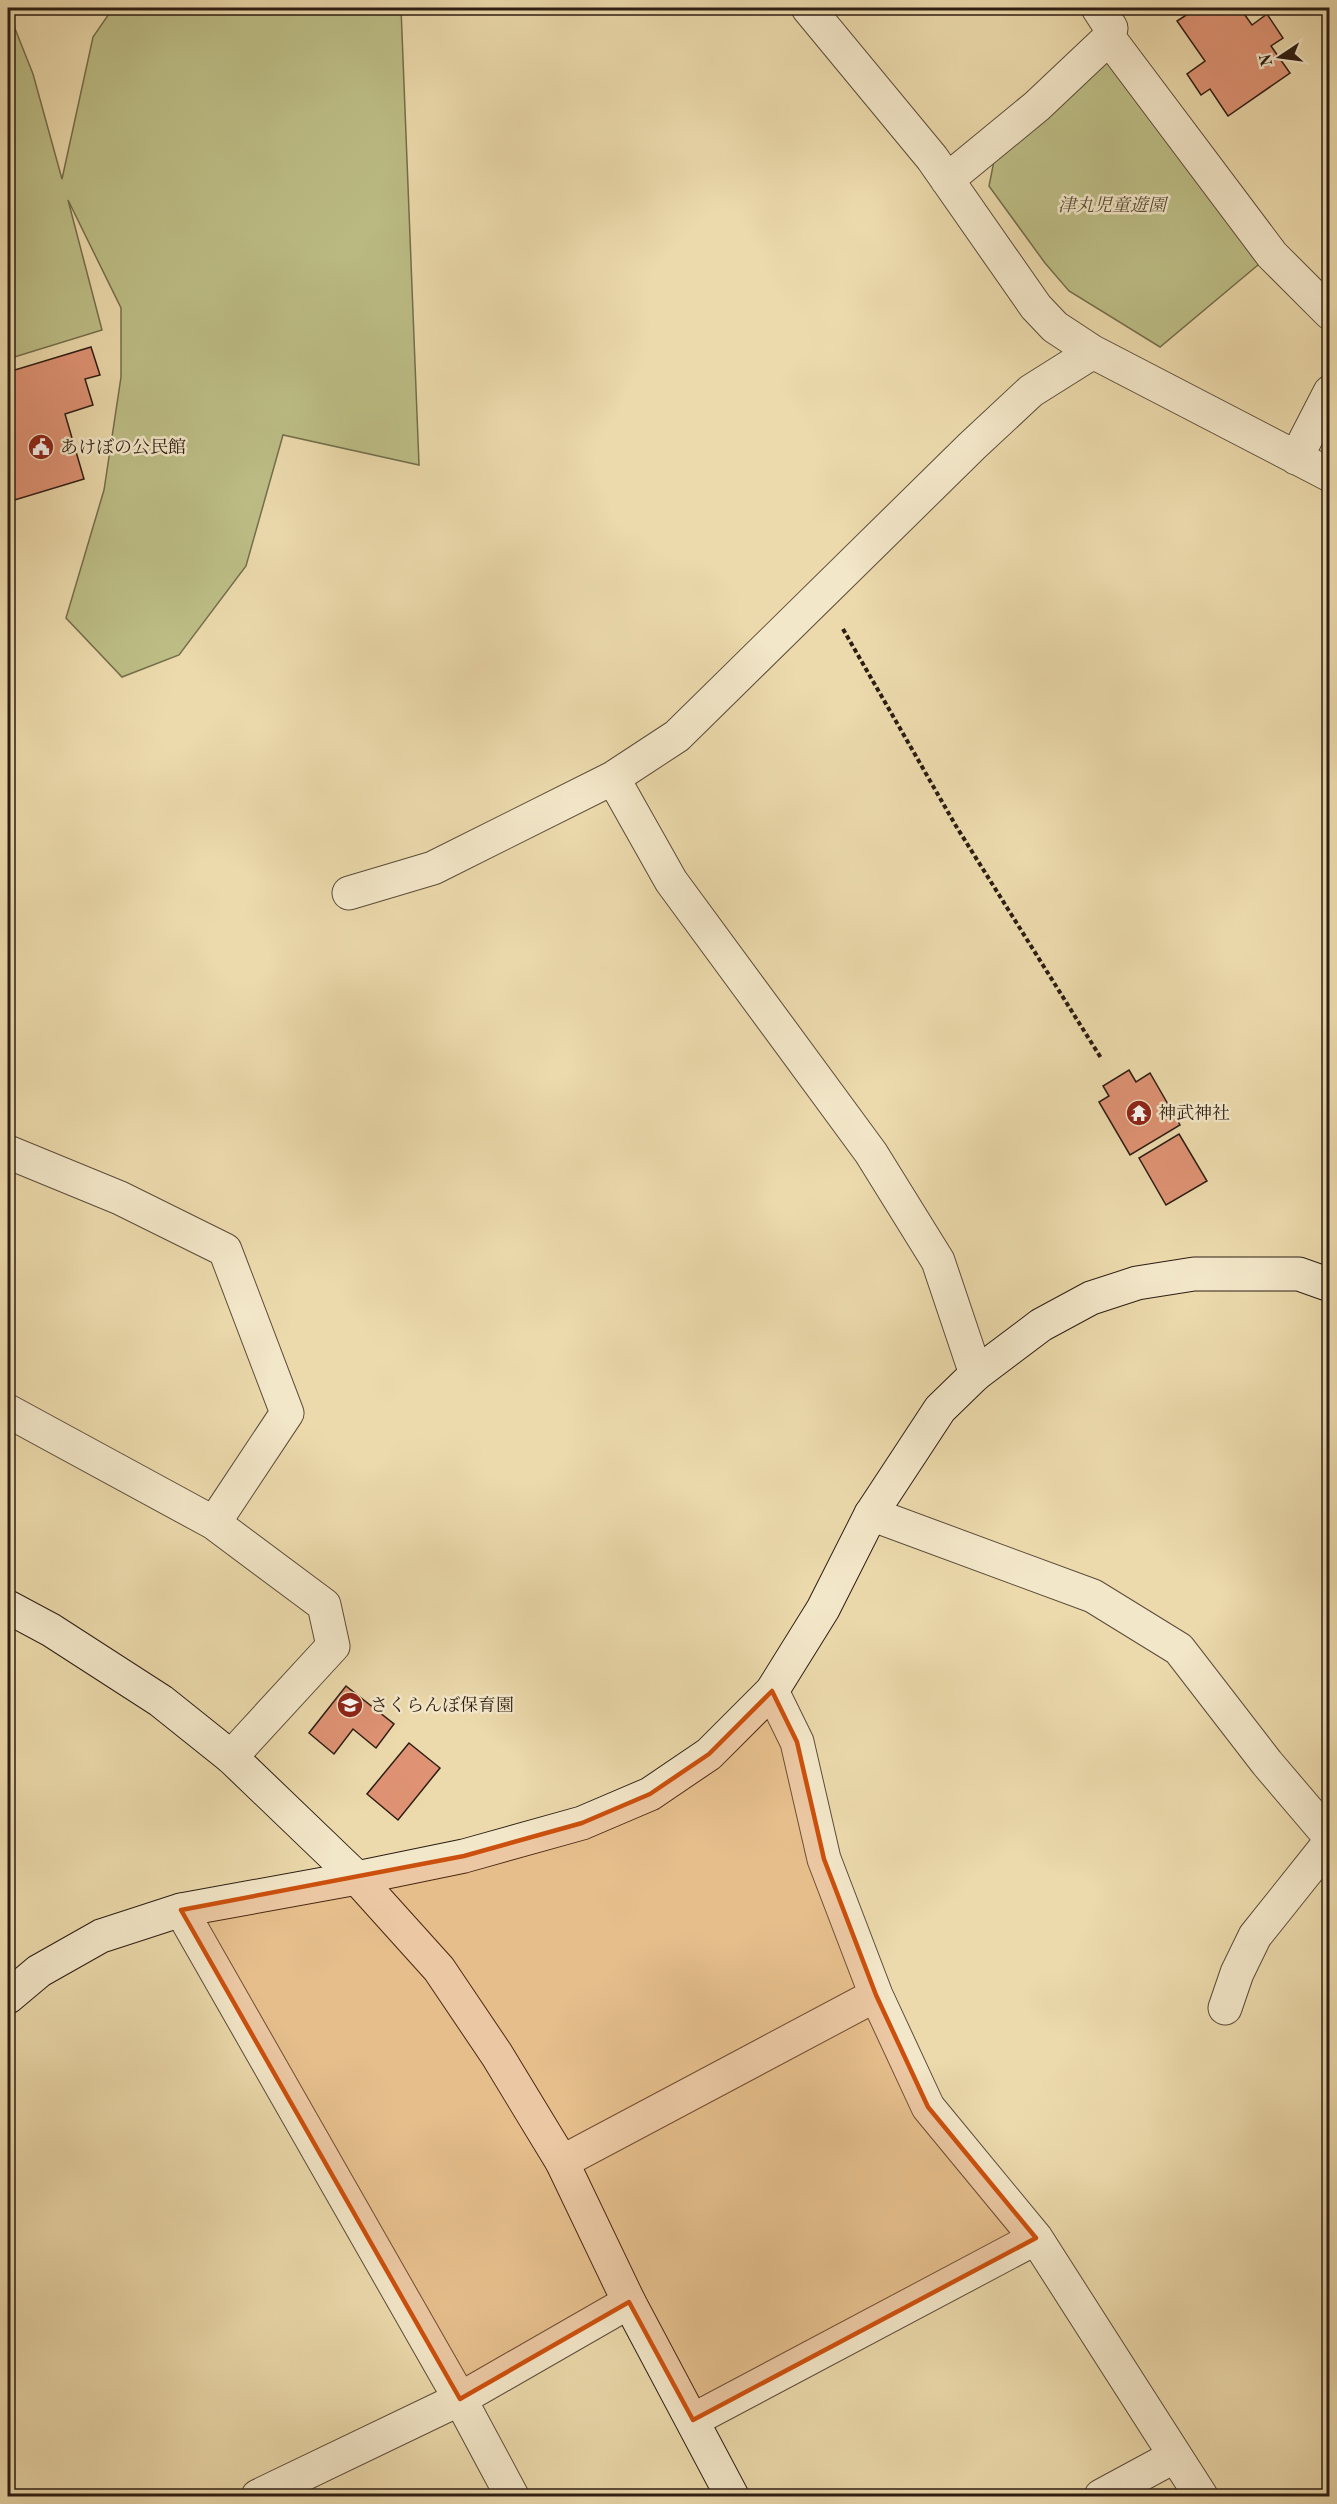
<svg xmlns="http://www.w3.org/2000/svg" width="1337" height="2504" viewBox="0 0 1337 2504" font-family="'Old Standard TT','Noto Serif JP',serif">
<rect width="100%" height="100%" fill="#ecdaac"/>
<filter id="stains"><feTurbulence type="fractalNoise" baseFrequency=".00333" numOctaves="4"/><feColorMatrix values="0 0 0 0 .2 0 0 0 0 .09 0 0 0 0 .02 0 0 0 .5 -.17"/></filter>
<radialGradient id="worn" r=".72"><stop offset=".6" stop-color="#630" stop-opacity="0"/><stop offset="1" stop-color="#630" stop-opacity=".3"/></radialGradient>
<path fill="#bdbe86" stroke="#746e4c" stroke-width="1.5" d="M113 8H401L419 465 283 435 246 566 179 655 122 677 66 618 104 490 121 377V308L68 200 102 330 8 359V11L33 74 62 179 93 37Z
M1110 56 1264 260 1160 347 1069 291 1045 263 989 186 994 161Z"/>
<path fill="#df9374" stroke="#2c1d13" stroke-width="1.5" d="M1197 8H1240L1252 25 1267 14 1283 38 1271 46 1290 73 1228 116 1210 89 1201 95 1187 74 1205 61 1177 21Z
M91 347 100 375 85 379 93 405 65 414 84 479 8 502V372Z
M1129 1070 1136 1082 1150 1073 1180 1125 1130 1155 1099 1102 1109 1096 1103 1086Z
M1179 1134 1207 1181 1166 1205 1139 1158Z
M346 1686 394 1724 376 1748 353 1729 334 1754 309 1733Z
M409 1743 440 1768 398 1820 367 1794Z"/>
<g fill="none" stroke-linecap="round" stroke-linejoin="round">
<g stroke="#5c4c39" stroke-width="35">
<path id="street" d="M808 8 932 158 1036 307 1055 327 1093 352 1330 475
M1109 38 1272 255 1330 313
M947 180 1037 106 1109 38 1111 28 1098 8
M1296 458 1330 392
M613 778 671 881 871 1153 938 1261 976 1374
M349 893 433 868 613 778 677 736 972 446 1031 391 1093 352
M8 1152 120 1198 225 1250 287 1413 214 1523
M8 1411 214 1523 324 1605 333 1646 231 1757
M871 1514 1093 1596 1179 1649 1267 1763 1330 1837
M772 1691 797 1742 824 1859 876 1995 928 2107 1036 2238 1201 2496
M181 1910 460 2399 512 2496
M1225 2008 1237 1973 1255 1936 1330 1842
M562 2162 876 1995
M693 2420 1036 2238
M258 2496 460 2399 629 2302
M1101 2496 1175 2456"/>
</g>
<g stroke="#2c1d13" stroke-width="35">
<path id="secondary" d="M8 1607 51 1630 161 1701 231 1757 357 1878 439 1969 497 2055 562 2162 629 2302 732 2496
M8 1997 39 1971 101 1936 181 1910 357 1878 464 1856 582 1823 650 1794 709 1754 772 1691 823 1609 871 1514 940 1409 976 1374 1041 1325 1091 1298 1137 1283 1194 1274H1299L1330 1285"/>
</g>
<path stroke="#2c1d13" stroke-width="4" stroke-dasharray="4.5 3" stroke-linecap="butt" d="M843 629 956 826 1101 1058"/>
<use href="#street" stroke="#f3e7c9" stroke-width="33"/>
<use href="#secondary" stroke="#f3e7c9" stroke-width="33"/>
</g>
<path fill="#cc500d" fill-opacity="0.2" stroke="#cc500d" stroke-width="4.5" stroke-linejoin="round" d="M772 1691 797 1742 824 1859 876 1995 928 2107 1036 2238 693 2420 629 2302 460 2399 181 1910 464 1856 582 1823 650 1794 709 1754Z"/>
<defs>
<g id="civic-disc" transform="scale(1.35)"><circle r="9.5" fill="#8f2418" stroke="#f3e7c9"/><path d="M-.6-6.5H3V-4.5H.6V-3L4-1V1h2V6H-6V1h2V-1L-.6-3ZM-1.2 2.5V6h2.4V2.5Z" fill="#fff"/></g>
<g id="temple-disc" transform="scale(1.35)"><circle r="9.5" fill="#8f2418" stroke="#f3e7c9"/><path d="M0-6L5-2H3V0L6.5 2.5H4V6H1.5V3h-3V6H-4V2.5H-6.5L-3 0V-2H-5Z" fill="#fff"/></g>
<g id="school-disc" transform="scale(1.35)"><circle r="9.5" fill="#8f2418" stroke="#f3e7c9"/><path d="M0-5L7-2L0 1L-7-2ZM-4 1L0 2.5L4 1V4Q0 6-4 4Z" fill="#fff"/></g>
</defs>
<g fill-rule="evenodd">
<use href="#civic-disc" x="41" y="447"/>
<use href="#temple-disc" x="1139" y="1113"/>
<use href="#school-disc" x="350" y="1705"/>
</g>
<g text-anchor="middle" stroke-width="5" stroke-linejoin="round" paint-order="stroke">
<g font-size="18" font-style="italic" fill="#584d36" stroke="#f3e7c9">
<text x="1112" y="211">津丸児童遊園</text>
</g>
<g font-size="18" fill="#2c1d13" stroke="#f3e7c9" text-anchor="start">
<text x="60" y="453">あけぼの公民館</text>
<text x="1158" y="1119">神武神社</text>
<text x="370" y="1711">さくらんぼ保育園</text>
</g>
</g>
<rect width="1337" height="2504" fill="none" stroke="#ecdaac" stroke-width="30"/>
<rect x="9" y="9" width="1319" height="2486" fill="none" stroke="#2c1d13" stroke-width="3"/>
<rect x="15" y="15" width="1307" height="2474" fill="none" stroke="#2c1d13" stroke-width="1.5"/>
<g transform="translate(1280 57) rotate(257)" stroke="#f3e7c9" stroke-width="4.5" paint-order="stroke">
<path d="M0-4.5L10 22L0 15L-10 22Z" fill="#2c1d13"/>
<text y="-9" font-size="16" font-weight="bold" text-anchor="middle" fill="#2c1d13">N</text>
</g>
<rect width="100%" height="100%" filter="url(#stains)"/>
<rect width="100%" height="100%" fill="url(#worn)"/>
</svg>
